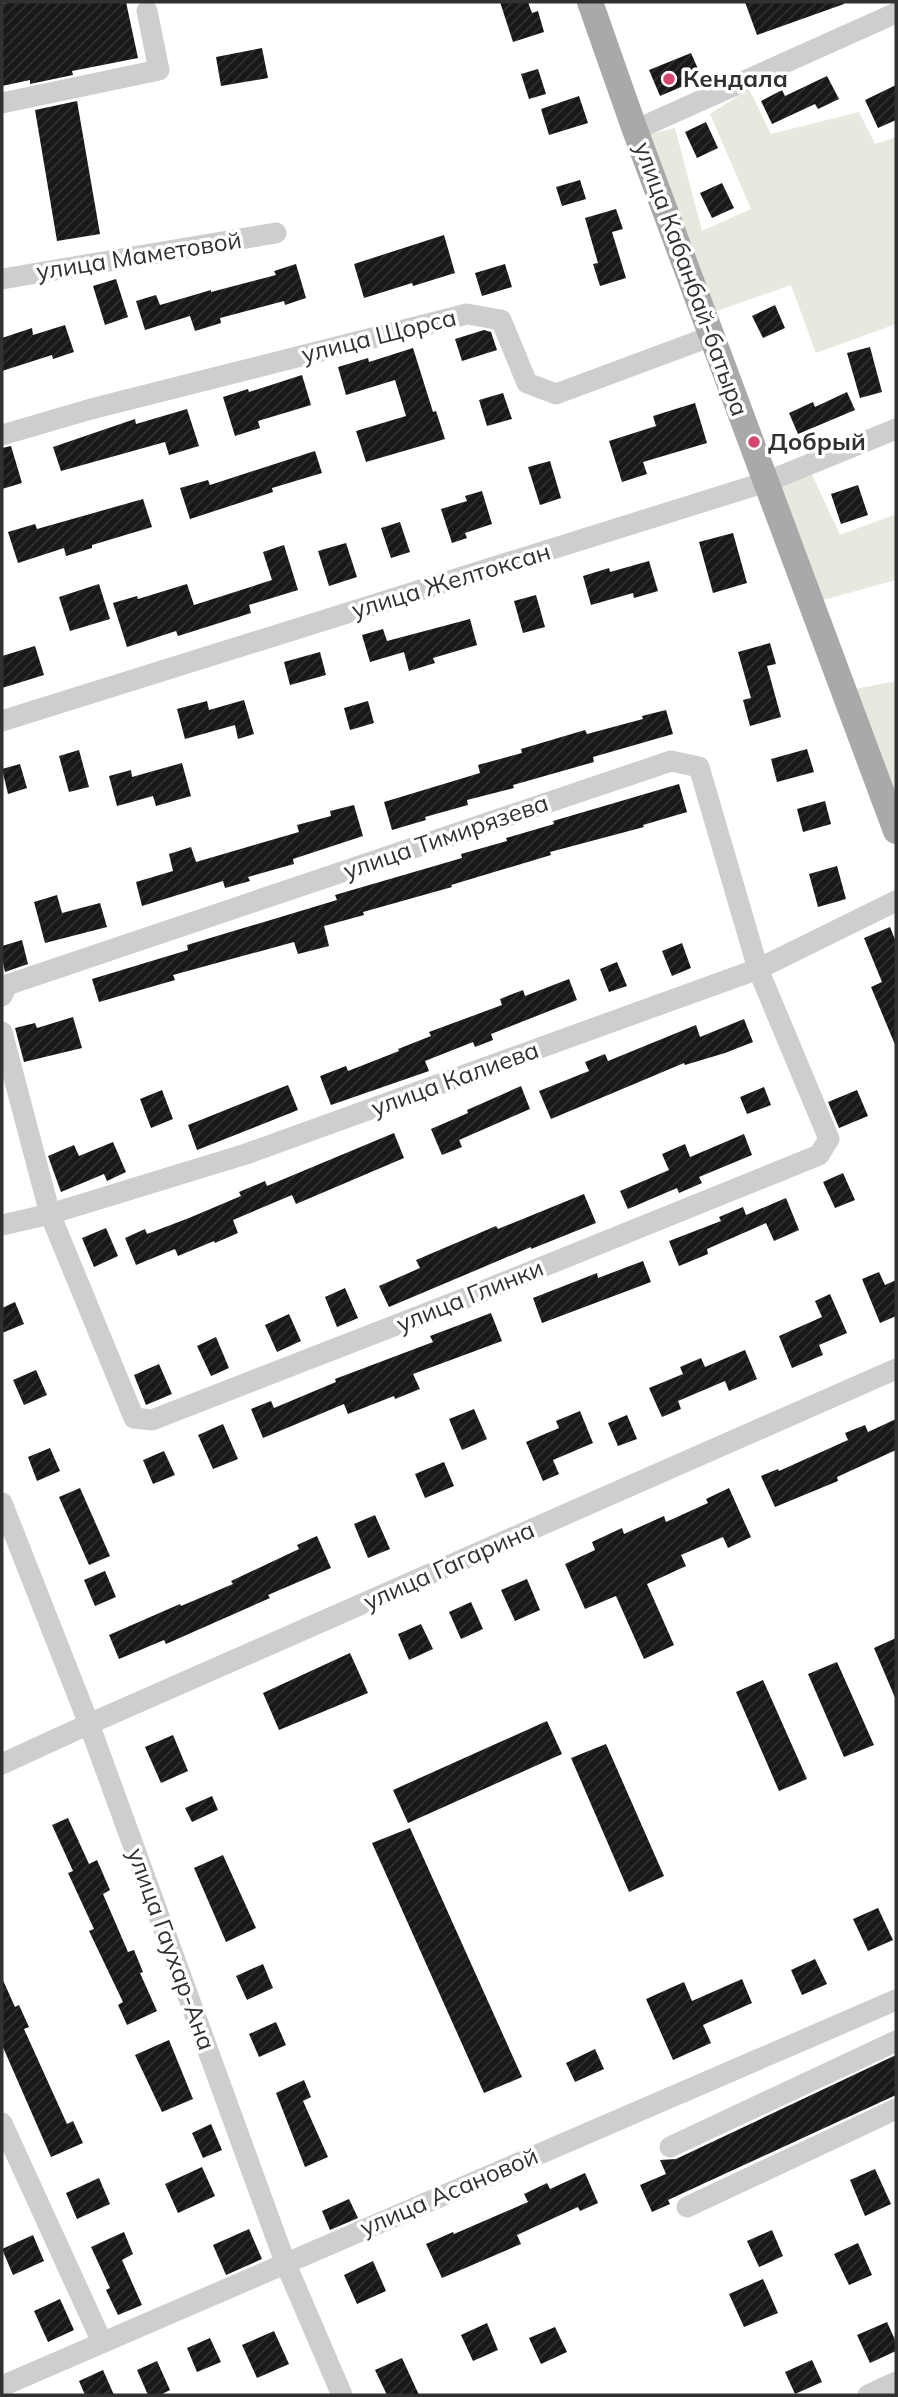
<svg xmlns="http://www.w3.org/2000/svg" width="898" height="2397" viewBox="0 0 898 2397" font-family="Mulish,sans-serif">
<defs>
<pattern id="building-hatch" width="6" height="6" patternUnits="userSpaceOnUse" patternTransform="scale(1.75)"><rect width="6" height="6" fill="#181818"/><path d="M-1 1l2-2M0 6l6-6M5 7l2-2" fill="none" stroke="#313131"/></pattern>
</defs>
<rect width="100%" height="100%" fill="#fff"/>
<path fill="#e6e9dd" d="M749 89 771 134 859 112 875 144 896 137V324L816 353 791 285 714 312 649 134 675 128 702 231 751 209 710 114Z
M810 470 840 535 896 514V580L823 600 777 487Z
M896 681V798L855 689Z"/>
<path fill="url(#building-hatch)" d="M11 2H126L138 58 72 71 73 75 30 84V80L2 86V4Z
M500 2H528L532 13 538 11 544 32 513 42Z
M745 2H844V4L757 35Z
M262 48 268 78 221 86 216 57Z
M691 53 702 78 660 96 649 70Z
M538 69 546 94 529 99 521 74Z
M827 76 839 99 818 109 815 104 772 124 761 101 782 90 785 96Z
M896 85V120L878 128 865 100Z
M579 96 588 123 549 135 541 109Z
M77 101 100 234 57 241 35 110Z
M706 122 718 148 697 158 685 132Z
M580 180 586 199 562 206 556 187Z
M722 183 734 208 712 218 700 193Z
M616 209 623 229 612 232 626 278 600 286 593 264 598 263 585 218Z
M444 235 455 273 413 286 412 283 364 298 354 264Z
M296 264 306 298 285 305 284 301 220 318 221 323 195 331 190 316 145 330 136 301 156 295 160 305 211 290V292L276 275 274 271Z
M505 264 512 287 482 296 475 273Z
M116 279 128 317 105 325 93 286Z
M775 305 785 328 763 338 752 316Z
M65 325 74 352 53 359 52 355 2 371V338L32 328 33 335Z
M484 330 491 332 497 350 462 361 455 339Z
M870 347 882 392 860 398 847 353Z
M413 348 433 412 436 411 445 439 366 462 356 431 406 416 395 380 346 395 338 367 368 358 369 362Z
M302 375 311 405 258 421 260 428 235 436 223 397 248 389 249 392Z
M847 392 855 410 798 434 789 413 813 402 815 407Z
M503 393 512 419 487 426 479 400Z
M695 403 707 443 643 462 647 474 622 482 609 441 656 426 653 416Z
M187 409 199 446 169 455 165 442 61 471 53 447 135 419 136 424Z
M11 446 22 483 2 489V448Z
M315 451 322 473 272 488 273 492 190 519 180 488 208 480 210 485Z
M550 461 561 498 540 505 528 467Z
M858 485 868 515 841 524 831 494Z
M482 491 492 524 465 533 467 538 452 543 441 509 467 501 465 496Z
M143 499 152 527 92 545V548L66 556 64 548 18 563 8 532 35 524 37 529Z
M400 522 410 552 391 558 381 528Z
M733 533 747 583 713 593 699 542Z
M346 543 357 577 329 586 318 551Z
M284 545 298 590 249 605 251 613 178 636 176 631 127 647 113 603 137 596 138 599 187 584 194 605 272 580 263 552Z
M649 561 658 591 634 598 633 593 591 605 583 576 609 568 610 572Z
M99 584 110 619 70 631 59 597Z
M536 595 545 627 523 633 514 601Z
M470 619 477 645 433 658 435 663 409 671 404 652 370 662 362 635 383 629 387 641Z
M770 643 776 664 767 666 781 717 750 726 743 700 751 698 738 652Z
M35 646 44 675 2 688V656Z
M320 652 326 675 290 685 284 662Z
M244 700 254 734 238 739 235 725 185 739 177 709 207 701 209 710Z
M368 701 374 723 350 730 344 708Z
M666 710 673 734 593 757 594 762 513 785 514 788 467 800 468 805 425 817 426 820 392 830 384 802 480 773 478 765 522 753 521 749 585 730 587 734 643 719 642 716Z
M807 749 814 772 777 782 771 759Z
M79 750 89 787 69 792 59 756Z
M182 763 191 796 156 806 153 796 117 806 109 776 131 770 132 777Z
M20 764 27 788 8 794 2 769Z
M679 784 687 812 643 825 644 827 550 852 551 855 451 885 452 887 363 912 364 915 324 926 329 946 298 954 294 942 173 975 175 980 99 1002 92 979 188 950 187 945 337 900 335 895 462 858 461 854 507 841 506 838 554 824 553 821Z
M825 801 831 824 803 832 797 809Z
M354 805 363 836 293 859 294 864 248 877 250 881 225 888 223 881 142 906 136 882 173 871 169 854 191 847 196 862 299 832 297 825 331 816 330 811Z
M837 866 846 899 818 907 809 874Z
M57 895 62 913 100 903 107 927 45 943 34 902Z
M890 927 896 942V1047L871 987 882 982 864 938Z
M22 940 28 964 5 972 2 958V946Z
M682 943 691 968 672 976 662 951Z
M617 962 627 986 609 992 600 969Z
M569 979 577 1000 491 1034 493 1040 475 1047 473 1042 425 1061 429 1071 331 1105 320 1076 346 1066 348 1071 399 1051 398 1049 431 1036 429 1032 502 1005 500 999 523 990 525 996Z
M73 1017 82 1048 24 1062 15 1028 35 1023 37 1028Z
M744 1019 753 1042 725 1053 685 1065 684 1063 551 1119 539 1091 589 1071 585 1062 605 1054 608 1061 696 1025 700 1037Z
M288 1085 298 1110 197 1150 188 1125Z
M521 1086 530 1109 459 1140 462 1147 442 1155 431 1129 468 1113 467 1110Z
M764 1087 771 1105 747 1114 740 1097Z
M162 1090 173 1119 151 1128 140 1099Z
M857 1090 868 1116 839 1128 828 1102Z
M394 1133 404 1158 296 1204 292 1195 233 1220 238 1233 215 1243 214 1241 178 1256 175 1249 136 1265 125 1238 145 1229 147 1234 189 1218 241 1196 239 1192 265 1181 267 1186Z
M744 1134 752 1155 699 1177 702 1183 679 1193 677 1188 628 1209 620 1191 669 1170 662 1154 685 1144 690 1157Z
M113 1142 126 1172 107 1181 104 1174 61 1192 48 1156 74 1145 79 1156Z
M843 1173 855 1200 835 1208 823 1182Z
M584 1194 596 1223 531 1249V1247L389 1307 379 1286 420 1268 416 1260 496 1226 498 1229Z
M786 1198 799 1230 774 1241 766 1223 707 1249 708 1254 679 1266 669 1241 721 1221 719 1217 743 1207 746 1215Z
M106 1228 118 1256 94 1267 82 1238Z
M643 1261 651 1282 542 1323 533 1298 597 1273 598 1278Z
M879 1272 885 1285 896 1280V1316L880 1323 862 1279Z
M345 1288 358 1318 337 1327 325 1297Z
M830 1294 847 1333 819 1345 823 1355 792 1368 779 1336 822 1317 815 1301Z
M15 1302 24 1324 2 1333V1308Z
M491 1313 502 1341 413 1374 420 1389 395 1399 394 1396 348 1414 344 1404 263 1438 251 1409 271 1401 274 1408 336 1382 335 1379 433 1342 430 1336Z
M289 1314 301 1341 277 1352 265 1325Z
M216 1337 229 1368 211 1376 197 1346Z
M745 1350 757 1379 729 1391 725 1381 678 1401 681 1409 662 1417 649 1388 683 1374 680 1367 701 1358 705 1367Z
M159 1364 172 1394 146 1405 134 1375Z
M36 1370 47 1395 24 1405 13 1380Z
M474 1409 487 1439 462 1450 449 1419Z
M580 1411 593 1443 553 1460 559 1474 543 1481 526 1442 559 1428 556 1421Z
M627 1415 637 1439 618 1446 608 1423Z
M896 1419V1450L837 1477 838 1481 775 1507 761 1476 778 1469 779 1471 848 1440 845 1433 865 1425 868 1432Z
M223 1424 238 1459 213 1469 198 1435Z
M50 1448 60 1471 37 1481 28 1457Z
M164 1451 175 1475 153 1484 143 1460Z
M444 1462 454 1486 425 1498 415 1474Z
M80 1488 110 1556 89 1565 59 1497Z
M729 1488 751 1537 728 1548 723 1537 681 1555 686 1566 647 1584 674 1645 644 1659 616 1596 585 1609 565 1564 595 1550 592 1542 622 1528 624 1534 664 1516 666 1522 708 1503 706 1499Z
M375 1515 390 1549 368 1558 354 1524Z
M317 1536 331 1568 268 1595 270 1598 166 1644 164 1640 119 1659 109 1635 180 1604 181 1606 233 1584 231 1581 299 1549 297 1545Z
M105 1571 116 1597 95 1606 84 1580Z
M527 1579 540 1610 515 1621 501 1590Z
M471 1602 483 1629 461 1639 449 1612Z
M421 1624 433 1649 409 1660 398 1634Z
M896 1638V1700L874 1648Z
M350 1653 368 1693 279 1730 263 1693Z
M837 1662 874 1745 844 1757 808 1674Z
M763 1680 807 1779 779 1791 736 1692Z
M547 1721 562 1754 408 1823 393 1790Z
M173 1735 188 1771 161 1783 145 1747Z
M606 1744 664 1876 629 1892 571 1758Z
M212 1796 218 1810 192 1822 185 1808Z
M68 1818 89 1864 97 1860 110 1890 103 1894 128 1952 134 1950 143 1972 140 1973 157 2011 127 2025 118 2005 123 2002 89 1931 94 1929 68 1873 73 1871 52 1825Z
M410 1828 522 2077 484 2093 372 1843Z
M223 1855 256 1928 226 1942 194 1868Z
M878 1908 893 1940 868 1951 853 1919Z
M815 1959 827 1984 802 1995 791 1970Z
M263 1964 273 1988 247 2000 236 1976Z
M2 1978 15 2007 19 2005 29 2027 24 2029 67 2124 73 2121 83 2143 51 2157 2 2045Z
M742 1979 752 2003 703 2025 711 2043 673 2060 646 1999 684 1982 692 2001Z
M276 2022 286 2045 259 2057 249 2034Z
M169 2040 193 2099 162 2112 135 2055Z
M595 2049 604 2069 575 2082 566 2063Z
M896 2055V2095L668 2200 670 2204 652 2212 640 2185 666 2174 660 2160 676 2159Z
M304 2080 311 2097 303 2101 328 2157 305 2167 276 2093Z
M211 2124 222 2150 203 2158 192 2133Z
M202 2167 215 2196 178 2213 165 2184Z
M875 2169 891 2204 865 2216 850 2180Z
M585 2173 598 2203 580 2211 578 2207 517 2235 521 2244 442 2278 426 2244 453 2232 454 2234 528 2202 524 2194 547 2183 550 2189Z
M99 2178 110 2204 77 2219 66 2193Z
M349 2199 358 2218 330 2230 322 2211Z
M249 2229 262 2259 226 2275 213 2245Z
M772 2230 783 2256 759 2267 747 2241Z
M124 2232 133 2254 122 2260 142 2305 118 2315 106 2290 110 2288 91 2247Z
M33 2235 44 2261 13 2275 2 2249Z
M858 2243 872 2275 849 2285 834 2254Z
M373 2261 386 2291 357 2304 344 2275Z
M763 2279 778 2313 744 2327 729 2294Z
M60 2299 74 2330 48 2342 34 2311Z
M887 2322 896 2342V2351L870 2363 857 2335Z
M487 2323 498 2350 473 2361 461 2335Z
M555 2327 567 2352 541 2364 529 2338Z
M274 2331 289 2364 257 2378 242 2345Z
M210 2338 221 2362 197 2372 187 2348Z
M402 2358 419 2395H387L375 2370Z
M812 2360 822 2382 795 2394 785 2372Z
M157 2361 170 2390 160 2395H148L137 2370Z
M103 2370 114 2395H85L79 2381Z"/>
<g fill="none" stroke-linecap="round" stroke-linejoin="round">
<path stroke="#cecece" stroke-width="21" d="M2 103 159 70 147 11
M635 130 896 13
M2 279 276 233
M2 435 91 409 467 314 501 320 527 383 556 394 712 336
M2 721 766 482 896 429
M2 996 7 985 671 761 699 767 758 969 829 1139 819 1155 463 1299 152 1420 134 1418 50 1214 2 1032
M2 1225 50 1214 246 1154 758 969 896 901
M2 1503 89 1724 285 2262 342 2395
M2 1764 89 1724 896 1369
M2 2123 102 2342
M670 2147 896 2041
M687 2207 896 2109
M2 2386 896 2000
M868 2395 896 2382"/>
<path stroke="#a9a9a9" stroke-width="26" d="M590 2 635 130 896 831"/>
</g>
<g fill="#d7446e" stroke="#fff" stroke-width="2.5">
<circle cx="669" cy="79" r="7"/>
<circle cx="754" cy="442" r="7"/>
</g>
<g text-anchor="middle" stroke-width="7" stroke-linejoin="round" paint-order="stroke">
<g font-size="24" font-weight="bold" fill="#313131" stroke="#fff" text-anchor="start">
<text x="683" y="87">Кендала</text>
<text x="768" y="450">Добрый</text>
</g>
<g font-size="24" fill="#313131" stroke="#fff">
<text transform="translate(139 256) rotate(-9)" y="8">улица Маметовой</text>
<text transform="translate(691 279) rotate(70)" y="8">улица Кабанбай-батыра</text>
<text transform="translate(379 336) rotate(-14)" y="8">улица Щорса</text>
<text transform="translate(451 581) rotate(-17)" y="8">улица Желтоксан</text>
<text transform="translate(446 837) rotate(-19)" y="8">улица Тимирязева</text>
<text transform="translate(455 1079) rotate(-20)" y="8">улица Калиева</text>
<text transform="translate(470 1296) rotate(-22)" y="8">улица Глинки</text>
<text transform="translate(449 1566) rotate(-24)" y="8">улица Гагарина</text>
<text transform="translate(171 1949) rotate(70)" y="8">улица Гаухар-Ана</text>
<text transform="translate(449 2192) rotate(-23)" y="8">улица Асановой</text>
</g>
</g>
<rect width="898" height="2397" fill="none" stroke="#313131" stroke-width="7"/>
</svg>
